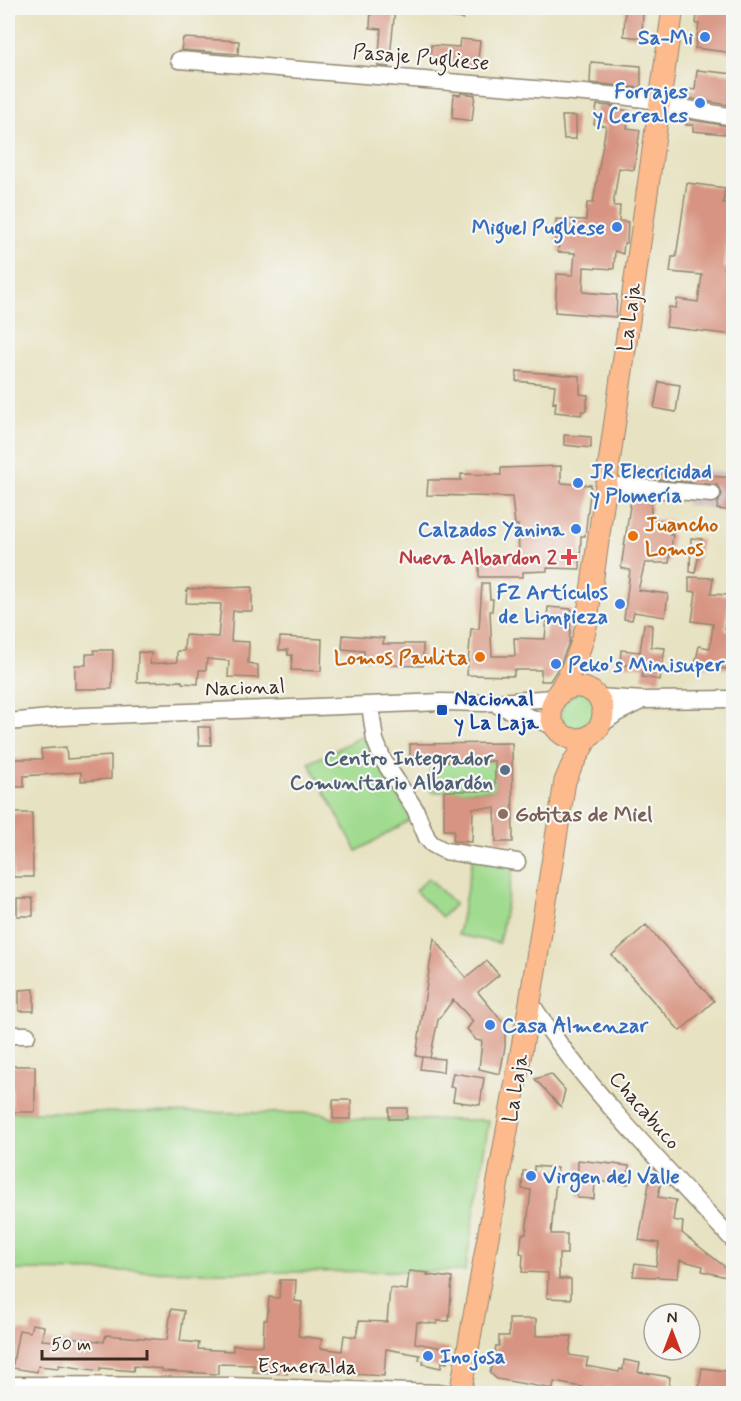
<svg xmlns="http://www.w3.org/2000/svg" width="741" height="1401" viewBox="0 0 741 1401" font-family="Mynerve,sans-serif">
<rect width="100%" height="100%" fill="#f6f6f2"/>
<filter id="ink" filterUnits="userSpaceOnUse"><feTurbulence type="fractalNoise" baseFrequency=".0167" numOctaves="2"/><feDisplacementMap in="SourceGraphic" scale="12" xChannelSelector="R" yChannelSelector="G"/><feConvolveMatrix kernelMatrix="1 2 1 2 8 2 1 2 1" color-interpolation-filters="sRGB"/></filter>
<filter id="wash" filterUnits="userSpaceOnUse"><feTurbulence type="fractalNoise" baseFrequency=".008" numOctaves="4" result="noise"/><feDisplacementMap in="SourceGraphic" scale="24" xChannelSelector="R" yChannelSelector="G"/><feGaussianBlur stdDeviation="1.35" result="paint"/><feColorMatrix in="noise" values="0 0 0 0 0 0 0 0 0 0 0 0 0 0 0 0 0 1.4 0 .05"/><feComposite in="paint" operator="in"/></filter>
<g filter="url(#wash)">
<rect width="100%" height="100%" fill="#e7e2c1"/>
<path fill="#d2bfc0" d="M689 469 733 473V511L685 505Z"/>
<path fill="#a0db8f" stroke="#6e8256" stroke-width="1.5" d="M584 691 596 700C599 718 583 731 565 728 555 710 565 696 584 691Z
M363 736 412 819 357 851 309 763Z
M495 761V790L431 792 430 762Z
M473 857 514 864 499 943 458 935Z
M428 878 455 904 442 917 415 891Z
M8 1112 323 1113 333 1119 489 1120 465 1271 224 1272 8 1270Z"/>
<g id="blocks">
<path fill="#d89482" d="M371 8H395L389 67 378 66 381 29 370 28Z
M429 8H465L463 19 429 14Z
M625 8H643L642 38 624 36Z
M702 8H734V53L695 48 699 24H696L697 12H702Z
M183 38 239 41 238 54 181 50Z
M460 39 480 41 477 68 430 65 431 45 459 47Z
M591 62 641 66V88L590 83Z
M697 70 734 74V106L686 98 687 89 695 90Z
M461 93 475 95 472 121 452 118 454 94 460 95Z
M597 105 613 106V108L630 111 627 128 640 130 634 170 619 168 613 206H620L619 221 628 222 627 243H624L623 254 615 251 614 269 584 267 583 292 617 295 616 317 555 312 557 274 573 275 575 253 558 252 559 241H555L556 219 586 220 587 203H593L606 126 594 124Z
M562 116H576V139H564Z
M686 119 734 127V135L693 131V125H686Z
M687 183 725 188 723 203 734 204V219H731L724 268 734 269V335L666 327 669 307 676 308 677 299 698 302 702 275 670 272 672 257H676Z
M517 371 580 376V394L588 395 586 411H582L581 415 555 412 556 402 553 403 555 385 516 381Z
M659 382 680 385 676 412 654 408Z
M564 435 591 437V448L564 445Z
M561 466V483L591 485 585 536H581L580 569 547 568V571L523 572V577H479V556H519L518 525H515L512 497 427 495 428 480H461V474L501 475V468Z
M639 470 734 478V511L717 509 718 503 722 494 717 485 638 477Z
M634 498 651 499V515H653V520L671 521 670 535H673L669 563H645L638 590 668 594 665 617 634 612 632 620 624 619 630 570 621 568 631 499Z
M691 538 702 539 695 573 690 572Z
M689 577 713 578 711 594 730 595 725 630H734V670L695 665 699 646 710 648 713 624 692 621 696 592 689 591Z
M482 583H489L490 599H493L492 611H490L492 656H515L514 638 545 639 548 607 572 609 569 642 560 665 550 681H541V670H514V676L467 675 471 629H479Z
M252 587V611H233L231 641 249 642 248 663 258 665V678L228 677 229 661 207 659 206 670H199L198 684 182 683V681L137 682 138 652 151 653 150 664 177 662V651H184L185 635 218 637 221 604 186 603 187 589Z
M644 624 652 625 651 647 665 648 660 680 642 677 644 667 620 664 621 650 640 652Z
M343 635 384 638 383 644H423V666L383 665V660H364V651L342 649Z
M280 637 322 639 321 671 291 670 292 655H288V650H279Z
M94 650H113L112 689H75V665H86V654H94Z
M198 727H210L211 745H199Z
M512 743 513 842H496L495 808H473L472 842 453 841 454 830H444V791H495V761L410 762V744Z
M66 747 67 759 111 756V779L81 781V772L24 776V787H10V779H8V759H42L41 749Z
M11 813H32L33 877H13V858H8V833H11Z
M17 898H33V916H17Z
M646 925 714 1001 680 1031 612 955Z
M434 938 466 978 487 961 499 975 478 992 505 1025V1047L500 1074 479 1069 482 1041 476 1040 467 1029 473 1021 453 1000 438 1020 430 1058 416 1056Z
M34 989V1011H19V990Z
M422 1057 444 1059 443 1072 420 1069Z
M13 1066H35V1112H12V1087H8V1068Z
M453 1073 484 1078 480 1105 453 1101 455 1088 450 1087Z
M551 1074 565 1090 561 1107 535 1079Z
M333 1100H351V1119H333Z
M389 1108H407V1119H389Z
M578 1160 629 1166 628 1184 595 1181 594 1199 577 1198Z
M534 1166 557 1168 551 1234H567V1254H559V1279H571V1299L547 1298 548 1273 522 1272 523 1254 520 1253 522 1234H526L531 1190 522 1189 523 1171H534Z
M650 1178 661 1180 658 1197 676 1200 673 1220 683 1222 682 1233 734 1274V1279L702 1271 703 1266 680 1260 678 1278 633 1276 635 1263 656 1266 659 1243 639 1240Z
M409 1271 429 1273 427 1275 452 1278 449 1321H437V1324L417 1322 415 1343 450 1349 447 1363 442 1362 441 1368 423 1364 424 1361 419 1360 420 1355 386 1349 384 1376 335 1373 288 1365 287 1374 253 1372 254 1365 218 1364V1374L162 1371V1369L134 1366 133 1371 100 1368V1371L59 1365V1368L38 1366 37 1372 12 1368 19 1330 30 1332 32 1324 44 1326 42 1340 70 1342 71 1337 104 1342 106 1335 167 1340 171 1309 184 1311 180 1341 199 1343 198 1349 233 1351V1345L263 1346 264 1320H267L269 1297 279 1298 280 1280H296L295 1301 302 1302 298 1336 322 1339 320 1348 342 1351 344 1335 356 1337 359 1321 387 1322 390 1288 407 1290Z
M509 1319H536V1336H572L569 1355 588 1358 586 1366 619 1372 620 1369 623 1370 624 1360 640 1363 638 1372 670 1377 668 1393 642 1389 641 1394H625L626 1390 605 1388 604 1394H591L592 1391 582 1389V1387L554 1382 553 1389 497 1379 490 1373 496 1346H499V1336H509Z
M702 1368 734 1372V1384H731L730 1394H698Z"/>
</g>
</g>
<g filter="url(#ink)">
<use href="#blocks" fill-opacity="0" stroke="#918670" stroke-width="1.5"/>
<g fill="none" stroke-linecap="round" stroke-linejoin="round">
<g stroke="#918670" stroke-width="19">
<path id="minor" d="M179 60 621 96 659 101
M658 104 734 117
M606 485 712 494
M598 697 643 700 734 699
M370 705 375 740 383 760 415 809 427 838 432 844 445 851 517 862
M499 706 554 726
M8 722 60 717 442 702 484 703 554 698
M599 726 617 713 639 702
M530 1002C587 1089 663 1165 734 1241
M8 1035H27
M8 1385 230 1386 469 1394"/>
</g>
<g stroke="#918670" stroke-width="23">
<path id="major" d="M551 713a26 26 0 1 1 52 0a26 26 0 1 1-52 0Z
M557 694C572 673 580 652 586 627L673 8
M460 1394 530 1002 565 781 571 767 588 737"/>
</g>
<use href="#minor" stroke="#fff" stroke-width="16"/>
<use href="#major" stroke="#fcba8d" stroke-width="21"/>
</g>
</g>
<g fill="#3f7fe0" stroke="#f6f6f2" stroke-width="2">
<circle cx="705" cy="37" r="6"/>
<circle cx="700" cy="103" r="6"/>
<circle cx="617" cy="227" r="6"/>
<circle cx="578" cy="483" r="6"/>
<circle cx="576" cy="529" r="6"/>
<circle cx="620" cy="604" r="6"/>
<circle cx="556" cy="664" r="6"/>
<circle cx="490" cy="1025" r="6"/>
<circle cx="531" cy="1176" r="6"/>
<circle cx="428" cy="1356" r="6"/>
</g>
<g fill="#e8710a" stroke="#f6f6f2" stroke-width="2">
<circle cx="633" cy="536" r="6"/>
<circle cx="480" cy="657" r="6"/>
</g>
<path fill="#e0444e" stroke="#f6f6f2" stroke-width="2" d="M566 548h6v6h6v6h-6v6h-6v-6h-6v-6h6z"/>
<rect fill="#1a4fb4" stroke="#f6f6f2" stroke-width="2" x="436" y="704" width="12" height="12" rx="3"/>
<circle fill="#5c6f8a" stroke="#f6f6f2" stroke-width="2" cx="505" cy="770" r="6"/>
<circle fill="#8d6e63" stroke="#f6f6f2" stroke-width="2" cx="503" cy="814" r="6"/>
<g text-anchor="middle" stroke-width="4.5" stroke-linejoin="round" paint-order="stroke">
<g font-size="21" font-weight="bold" fill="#366cbe" stroke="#f6f6f2" text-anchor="end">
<text x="693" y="44">Sa-Mi</text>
<text x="688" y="98">Forrajes<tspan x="688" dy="24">y Cereales</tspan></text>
<text x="605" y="234">Miguel Pugliese</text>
<text x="590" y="478" text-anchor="start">JR Elecricidad<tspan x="590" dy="24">y Plomería</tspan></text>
<text x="564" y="536">Calzados Yanina</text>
<text x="608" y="599">FZ Artículos<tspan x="608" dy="24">de Limpieza</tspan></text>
<text x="568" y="671" text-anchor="start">Peko's Minisuper</text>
<text x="502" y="1032" text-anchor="start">Casa Almenzar</text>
<text x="543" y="1183" text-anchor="start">Virgen del Valle</text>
<text x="440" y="1363" text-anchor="start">Inojosa</text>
</g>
<g font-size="21" fill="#3b2a1e" stroke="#f6f6f2">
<text transform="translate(421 57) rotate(5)" y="7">Pasaje Pugliese</text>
<text transform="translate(629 317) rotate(-82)" y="7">La Laja</text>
<text transform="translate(245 687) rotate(-2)" y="7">Nacional</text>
<text transform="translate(515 1088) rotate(-80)" y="7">La Laja</text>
<text transform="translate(645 1110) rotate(49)" y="7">Chacabuco</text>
<text transform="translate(307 1366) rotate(1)" y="7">Esmeralda</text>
</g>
<g font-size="21" font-weight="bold" fill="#c56008" stroke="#f6f6f2" text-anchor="start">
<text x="645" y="531">Juancho<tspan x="645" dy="24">Lomos</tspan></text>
<text x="468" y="664" text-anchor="end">Lomos Paulita</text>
</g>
<g font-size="21" font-weight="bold" fill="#be3a42" stroke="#f6f6f2" text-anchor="end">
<text x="557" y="564">Nueva Albardon 2</text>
</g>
<g font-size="21" font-weight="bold" fill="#164399" stroke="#f6f6f2" text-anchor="start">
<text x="454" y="705">Nacional<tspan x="454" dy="24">y La Laja</tspan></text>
</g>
<g font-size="21" font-weight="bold" fill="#4e5e75" stroke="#f6f6f2" text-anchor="end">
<text x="493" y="765">Centro Integrador<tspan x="493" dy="24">Comunitario Albardón</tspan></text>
</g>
<g font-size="21" font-weight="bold" fill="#785e54" stroke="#f6f6f2" text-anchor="start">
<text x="515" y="821">Gotitas de Miel</text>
</g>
</g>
<rect width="741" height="1401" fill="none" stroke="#f6f6f2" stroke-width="30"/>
<g transform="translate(672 1332)"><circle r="28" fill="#f6f6f2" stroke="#aba49d" stroke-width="1.5"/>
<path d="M0-4.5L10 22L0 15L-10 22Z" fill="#c8321e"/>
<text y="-9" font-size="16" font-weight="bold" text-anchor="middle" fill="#3b2a1e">N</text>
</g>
<path d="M42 1350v9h105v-9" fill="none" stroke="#3b2a1e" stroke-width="3"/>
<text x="51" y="1350" font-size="18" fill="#3b2a1e" stroke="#f6f6f2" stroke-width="4.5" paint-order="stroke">50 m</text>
</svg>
